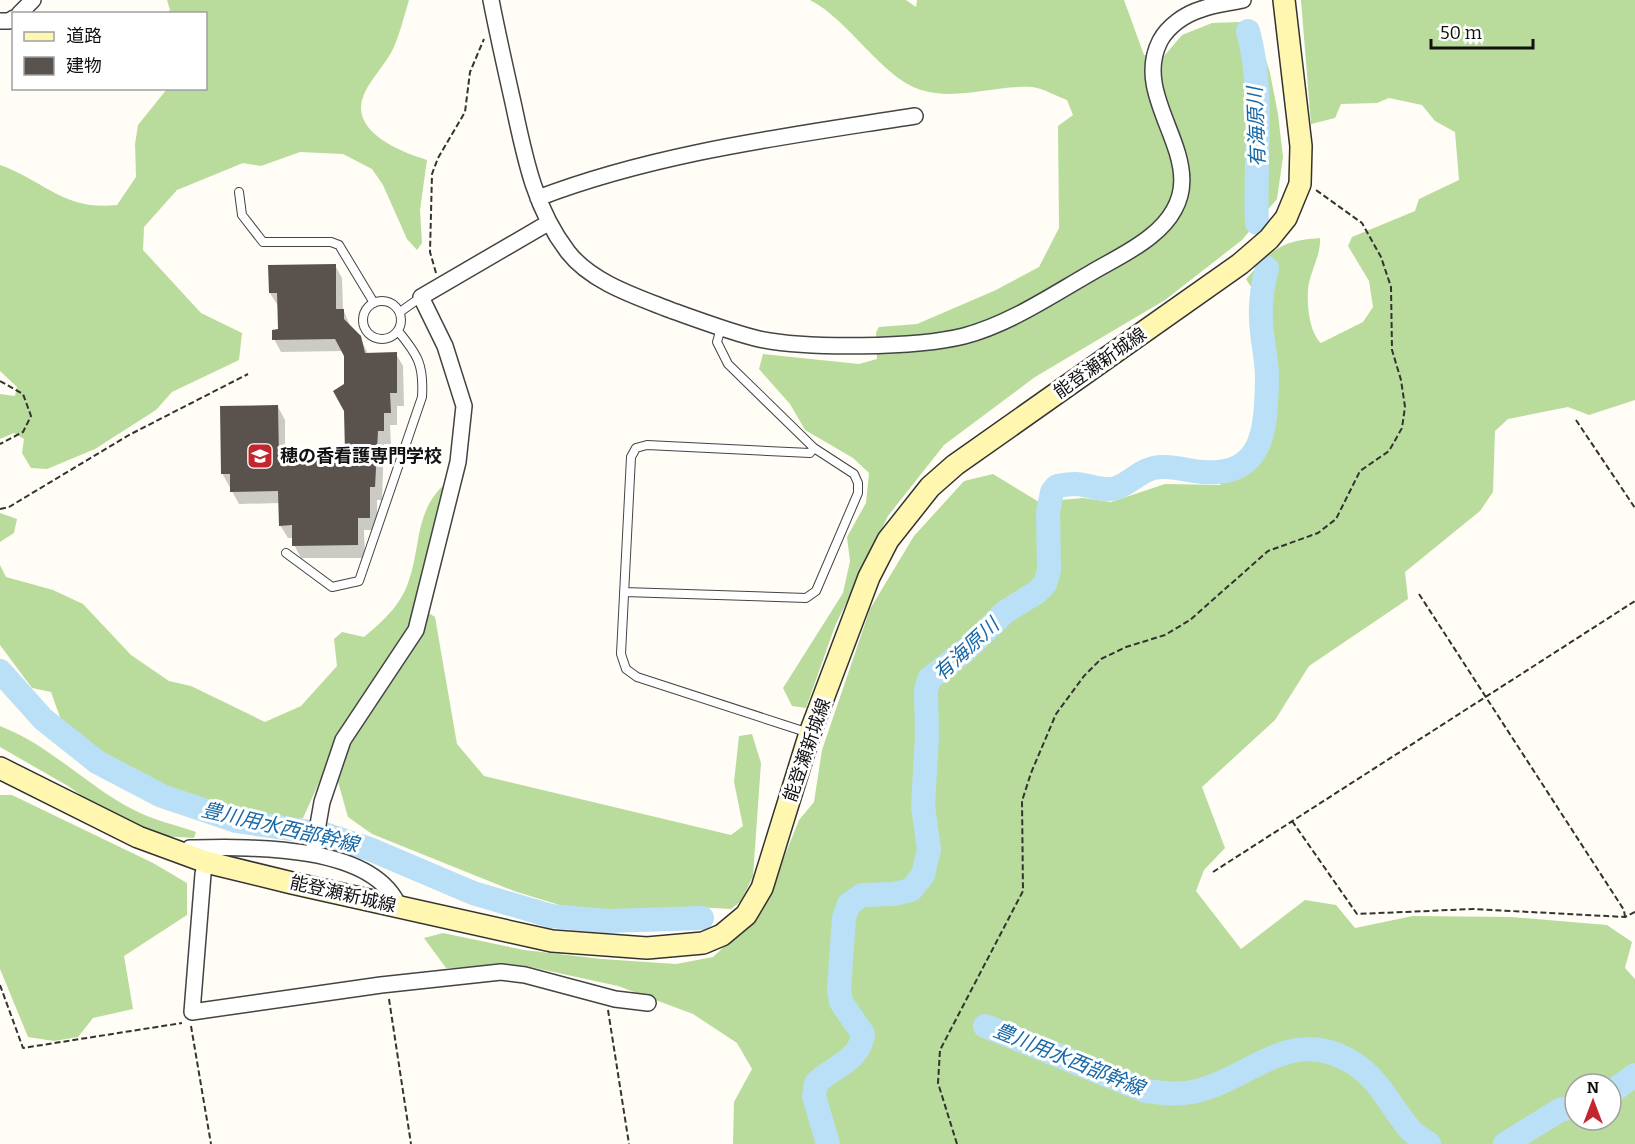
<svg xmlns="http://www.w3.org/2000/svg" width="1635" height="1144" viewBox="0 0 1635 1144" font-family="Bitter,'Noto Sans JP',serif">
<rect width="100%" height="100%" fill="#fffdf5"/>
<path fill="#b9dc9c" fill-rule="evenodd" d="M167 0H409C404 16 400 34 393 49 385 66 367 82 362 100 353 134 404 153 427 160L420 210 422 243 417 250 407 239 383 185 372 169 343 154 300 152 261 166 243 163 177 190 144 227 143 250 201 313 242 333 239 360 172 392 156 410 95 449 47 469 31 468 22 453 24 439 14 433 0 439V394L15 396 17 387 0 371V165C45 181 64 211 117 205L136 177 135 144 138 125 167 89 206 88V14L167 13 170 10Z
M810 0H906L916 7 917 0H1124L1144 55 1164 56 1182 35 1212 23 1239 22 1257 31 1270 73 1278 114 1283 157 1277 199 1242 240 1165 300 1035 377 944 445 888 516 835 626 806 708 792 706 783 688 843 593 850 561 847 537 866 503 869 473 853 458 805 430 790 404 759 369 763 354 859 364 877 359 876 332 879 327 917 324 996 290 1039 267 1059 228 1058 126 1073 115 1067 100C1056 96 1043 88 1032 87 996 85 957 101 921 90 882 78 849 20 810 0Z
M1301 0H1635V400L1589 415 1568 407 1508 419 1495 431 1493 492 1480 511 1405 572 1408 599 1309 666 1275 720 1202 787 1225 848 1204 870 1196 891 1241 949 1305 900 1336 905 1355 928 1413 916 1511 917 1607 925 1632 942 1625 968 1635 979V1067L1619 1076 1635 1087V1144H733L734 1102 752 1069 737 1043 693 1014 618 986 526 966 446 968 424 938 443 933 524 950 602 959 676 964 713 957 762 912 799 820 814 802 822 750 870 609 914 536 964 481 993 474 1039 502 1083 498 1111 502 1165 484 1220 485 1245 451 1261 395 1265 344 1262 304 1246 279C1273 250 1278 241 1320 238 1321 256 1310 271 1308 289 1307 305 1309 332 1321 343L1363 322 1373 307 1369 281 1348 246 1352 237 1415 211 1419 199 1459 180 1455 132 1435 121 1422 105 1389 98 1377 103 1341 104 1335 118 1311 124ZM1575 1084H1611V1120H1575Z
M448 481 418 606 435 617 457 744 484 776 731 835 743 826 734 782 739 736 752 734 761 763 753 876 741 901 731 909 696 907 582 912 514 891 372 834 348 817 336 775 323 774 303 818 285 822 206 803 142 776 86 745 61 720 51 692 32 688 0 645V565L6 577 53 590 83 604 131 655 169 681 191 686 265 722 301 706 337 666 334 639 342 632 364 637C382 622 400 606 408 583 422 545 413 511 448 481Z
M0 513 17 519 14 533 0 542Z
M0 726C53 747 85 785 134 810 153 820 176 825 196 832L194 838 161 836 112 817 68 786 0 747Z
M0 795H12L153 863 187 883V915L124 956 133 1009 93 1018 78 1037 54 1041 28 1037 0 969Z"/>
<path fill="#0003" d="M335 265 342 278 343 309 351 328 360 337 368 354H396L403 366 404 406H397V425H390L391 444H384L382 500H377V530H364L365 558H301L294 545V538H288L280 525V503L239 504 222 473 278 407 285 420V460L334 459 346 452V356L343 351 281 352 274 339 279 331 278 306 270 293V266Z"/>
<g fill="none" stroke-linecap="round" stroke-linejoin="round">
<path stroke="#b9e0f7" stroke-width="24" d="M1248 31C1265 93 1254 159 1257 223
M0 671 43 719 97 762 162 796 236 821 324 834 372 850 473 893 551 916 607 921 702 918
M985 1026 1146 1091C1162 1093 1176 1095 1192 1092 1249 1081 1291 1022 1355 1064 1380 1081 1390 1105 1408 1127 1413 1134 1422 1139 1429 1144
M1611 1092 1635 1075
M828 1144 814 1096 816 1083C834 1066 860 1061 863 1034L841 1002 839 989 844 918 849 904 862 895 894 894 911 890 923 875 929 849 923 806 927 737 926 691 929 679 967 649 1005 612 1037 592 1045 584 1049 570 1048 512 1052 492 1057 486C1063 485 1070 484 1075 484 1089 484 1102 492 1116 488 1133 482 1141 468 1161 467 1175 466 1188 471 1202 472 1266 477 1266 426 1267 377 1267 357 1261 338 1261 318 1260 301 1263 284 1267 268
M1505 1144 1560 1110 1575 1107"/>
</g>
<path fill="#5a524d" d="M336 264V309H344V319L361 336 365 353 397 352V393H390L391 413H384V431H378L375 487H370V518H358V545L292 546V525L279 526 278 491 230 492V474H221L220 406 278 405 279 458H333L345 452 344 411 333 391 344 384V356L335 339 272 340V330L278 329 277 293H269L268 265Z"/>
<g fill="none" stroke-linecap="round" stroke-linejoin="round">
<g stroke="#444" stroke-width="10">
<path id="lane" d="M239 192 242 215 263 242H331L339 245 374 303
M363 320a19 19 0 1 1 38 0a19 19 0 1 1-38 0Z
M400 312 421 297
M286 553 332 587 359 581 422 397C424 365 418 355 398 331
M624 592 806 598 816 591 858 493V483L854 474 814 448 728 364 717 342 721 328
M809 733 637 677 626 669 621 654 631 457 636 448 647 445 810 453 814 448"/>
</g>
<g stroke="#444" stroke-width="18">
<path id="street" d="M491 0C498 36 506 71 514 107 525 159 535 209 568 252 592 283 638 297 673 311 702 321 730 332 759 339 808 349 916 348 964 336 1009 324 1049 297 1089 274 1109 262 1133 251 1151 236 1231 172 1126 107 1160 41 1168 26 1185 14 1202 9 1215 4 1230 3 1243 0
M19 14 33 0
M0 21H9L14 18
M538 198C658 152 789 136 915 116
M313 853 322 802 343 740 416 630 458 462 464 406 445 346 421 297 548 223
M186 856 190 848C247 847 373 843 399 907
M206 862 203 874 192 1012 381 985 501 972 525 975 615 999 648 1003"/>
</g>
<g stroke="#333" stroke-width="24">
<path id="secondary" d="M0 768 138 837 206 862 292 883 552 941 647 948 703 943 722 935 746 915 762 888 810 733 869 577 888 540 930 487 955 465 1240 264 1269 239 1286 218 1300 184 1301 146 1284 0"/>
</g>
<path stroke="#333" stroke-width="2" stroke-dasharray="6 3" stroke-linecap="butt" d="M436 273 430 252 432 174 438 158 465 112 470 72 484 39
M0 381 23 394 31 416 23 432 0 444
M1576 420 1635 508
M0 509 9 507 129 435 248 374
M1419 594 1624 910 1625 917
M1292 821 1357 914 1473 909 1625 917 1635 912
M1213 872 1635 601
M0 985 23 1048 182 1023
M389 999 411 1144
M608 1010 629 1144
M191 1026 211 1144
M957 1144 938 1083 940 1050 1023 891 1022 801 1031 773 1056 714 1084 676 1101 659 1126 647 1165 635 1190 620 1268 551 1318 533 1336 519 1360 471 1389 451 1402 428 1405 407 1401 380 1392 350 1391 287 1381 257 1362 223 1316 190"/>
<use href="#lane" stroke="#fff" stroke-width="8"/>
<use href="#street" stroke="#fff" stroke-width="15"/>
<use href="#secondary" stroke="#fff6b0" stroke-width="21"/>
</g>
<defs>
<g id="university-square" transform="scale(1.35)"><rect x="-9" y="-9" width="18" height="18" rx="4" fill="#c4262e" stroke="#fff"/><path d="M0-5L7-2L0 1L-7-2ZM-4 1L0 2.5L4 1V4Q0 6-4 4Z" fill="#fff"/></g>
</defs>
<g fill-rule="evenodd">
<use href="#university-square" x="260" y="456"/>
</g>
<g text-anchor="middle" stroke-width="6" stroke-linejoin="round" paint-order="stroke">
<g font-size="18" fill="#111" stroke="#fff">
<text transform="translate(1100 363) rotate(-35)" y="6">能登瀬新城線</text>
<text transform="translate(807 750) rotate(-71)" y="6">能登瀬新城線</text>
<text transform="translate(343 894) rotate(13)" y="6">能登瀬新城線</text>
</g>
<g font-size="18" font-weight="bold" fill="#111" stroke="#fff" text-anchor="start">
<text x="280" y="462">穂の香看護専門学校</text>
</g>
<g font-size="20" font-style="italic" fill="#1768a6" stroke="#fff">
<text transform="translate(1256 127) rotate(-92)" y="7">有海原川</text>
<text transform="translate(966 649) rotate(-43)" y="7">有海原川</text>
<text transform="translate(280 827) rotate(13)" y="7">豊川用水西部幹線</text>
<text transform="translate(1069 1059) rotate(22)" y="7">豊川用水西部幹線</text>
</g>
</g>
<rect x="12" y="12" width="195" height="78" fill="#ffffff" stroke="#a0a0a0" stroke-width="1.5"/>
<rect x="24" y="32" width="30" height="9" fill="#fff6b0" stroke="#a0a0a0" stroke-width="1.5"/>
<text x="66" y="42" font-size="18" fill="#111111">道路</text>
<rect x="24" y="57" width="30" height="18" fill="#5a524d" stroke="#a0a0a0" stroke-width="1.5"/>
<text x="66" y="72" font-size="18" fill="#111111">建物</text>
<g transform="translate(1593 1102)"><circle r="28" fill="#ffffff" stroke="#a0a0a0" stroke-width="1.5"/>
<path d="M0-4.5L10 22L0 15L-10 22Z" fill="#c4262e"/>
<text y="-9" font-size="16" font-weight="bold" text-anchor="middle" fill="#111111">N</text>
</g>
<path d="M1431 39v9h102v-9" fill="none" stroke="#111111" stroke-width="3"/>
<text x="1440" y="39" font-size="18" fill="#111111" stroke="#ffffff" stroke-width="4.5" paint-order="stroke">50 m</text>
</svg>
